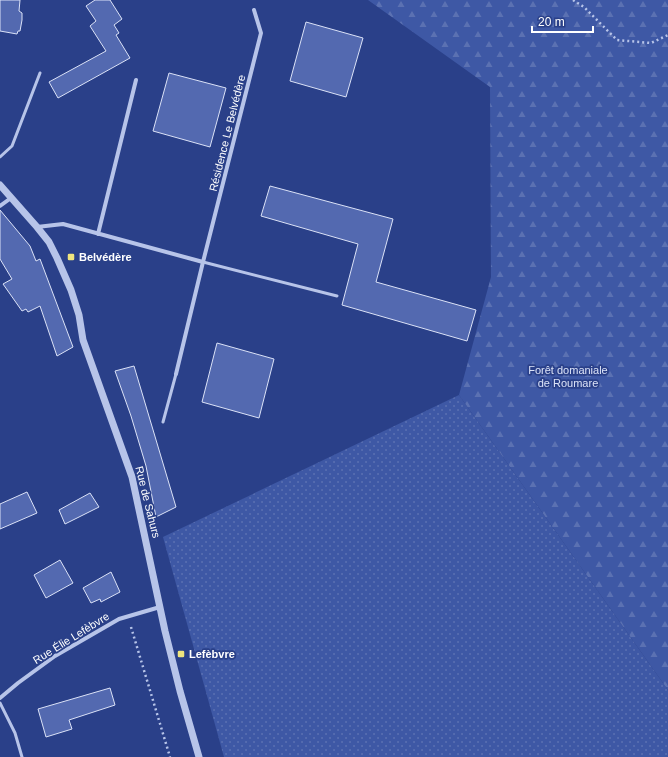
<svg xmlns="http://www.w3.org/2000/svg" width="668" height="757" viewBox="0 0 668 757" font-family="Arial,sans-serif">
<defs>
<pattern id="grass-dots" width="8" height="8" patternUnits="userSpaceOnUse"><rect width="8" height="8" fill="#3e58a5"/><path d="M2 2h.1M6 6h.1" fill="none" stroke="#5b71b2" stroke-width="1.8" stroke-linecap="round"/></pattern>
<pattern id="forest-firs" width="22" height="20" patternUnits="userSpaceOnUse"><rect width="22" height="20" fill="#3e58a5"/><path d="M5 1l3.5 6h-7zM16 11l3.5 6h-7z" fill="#5b71b2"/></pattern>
</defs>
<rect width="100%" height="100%" fill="#2a4089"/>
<path fill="url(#grass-dots)" d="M459 395 668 690V757H224L163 537Z"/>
<path fill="url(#forest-firs)" d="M368 0H668V690L459 395 491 277 490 87Z"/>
<path fill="#5369b0" stroke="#dbe2f7" d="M0 0H20L19 11 22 13V20L20 31H18L17 34 0 31Z
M95 0H110L122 19 114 25 119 33 116 35 130 58 58 98 49 82 106 51 90 26 96 21 86 6Z
M306 22 363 38 346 97 290 81Z
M169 73 226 88 210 147 153 131Z
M270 186 393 219 376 282 476 310 467 341 342 305 358 244 261 216Z
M0 210 30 246 36 261 40 259 73 347 57 356 40 306 28 312 26 309 22 311 3 284 12 279 0 259Z
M217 343 274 359 259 418 202 402Z
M134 366 176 507 156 517 146 466 131 416 115 371Z
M27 492 37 513 0 529V504Z
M90 493 99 507 65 524 59 510Z
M60 560 73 583 46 598 34 575Z
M111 572 120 592 101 602 100 599 91 603 83 588Z
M110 688 115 705 69 720 72 729 46 737 38 709Z"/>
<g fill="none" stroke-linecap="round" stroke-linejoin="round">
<path stroke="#b7c4e9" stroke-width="2.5" stroke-dasharray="2 3" stroke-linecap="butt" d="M573 0 584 7 617 40 651 43 668 35
M131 627 170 757"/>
<path stroke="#b7c4e9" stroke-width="3" d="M0 157 12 146 40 73
M203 262 337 296
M163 422 176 374
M0 703 15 733 22 757"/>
<path stroke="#b7c4e9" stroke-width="4" d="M0 206 11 198
M37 227 63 224 203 262 261 33 254 10
M98 234 136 80
M176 374 203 262
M0 698 18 683 55 656 119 619 160 607"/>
<path stroke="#b7c4e9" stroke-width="7" d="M0 185 37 227 49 242 57 258 71 290 79 315 83 340 132 477 165 631 180 691 199 757"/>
</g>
<g fill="#efe57e" stroke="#2a4089" stroke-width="1.5">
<rect x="67" y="253" width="8" height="8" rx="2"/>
<rect x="177" y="650" width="8" height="8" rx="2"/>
</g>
<g text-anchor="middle" stroke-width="3.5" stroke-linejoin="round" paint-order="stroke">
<g font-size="11" fill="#fff" stroke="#2a4089">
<text transform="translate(227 133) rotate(-76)" y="4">Résidence Le Belvédère</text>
<text transform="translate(148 502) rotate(76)" y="4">Rue de Sahurs</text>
<text transform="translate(71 638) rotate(-32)" y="4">Rue Élie Lefèbvre</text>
</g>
<g font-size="11" font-weight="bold" fill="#fff" stroke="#2a4089" text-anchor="start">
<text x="79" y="261">Belvédère</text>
<text x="189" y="658">Lefèbvre</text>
</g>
<g font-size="11" fill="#dbe2f7" stroke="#2a4089">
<text x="568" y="374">Forêt domaniale<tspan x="568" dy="13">de Roumare</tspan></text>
</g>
</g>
<path d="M532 26v6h61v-6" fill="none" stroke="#ffffff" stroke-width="2"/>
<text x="538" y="26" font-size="12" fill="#ffffff" stroke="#2a4089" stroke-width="3" paint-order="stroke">20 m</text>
</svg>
